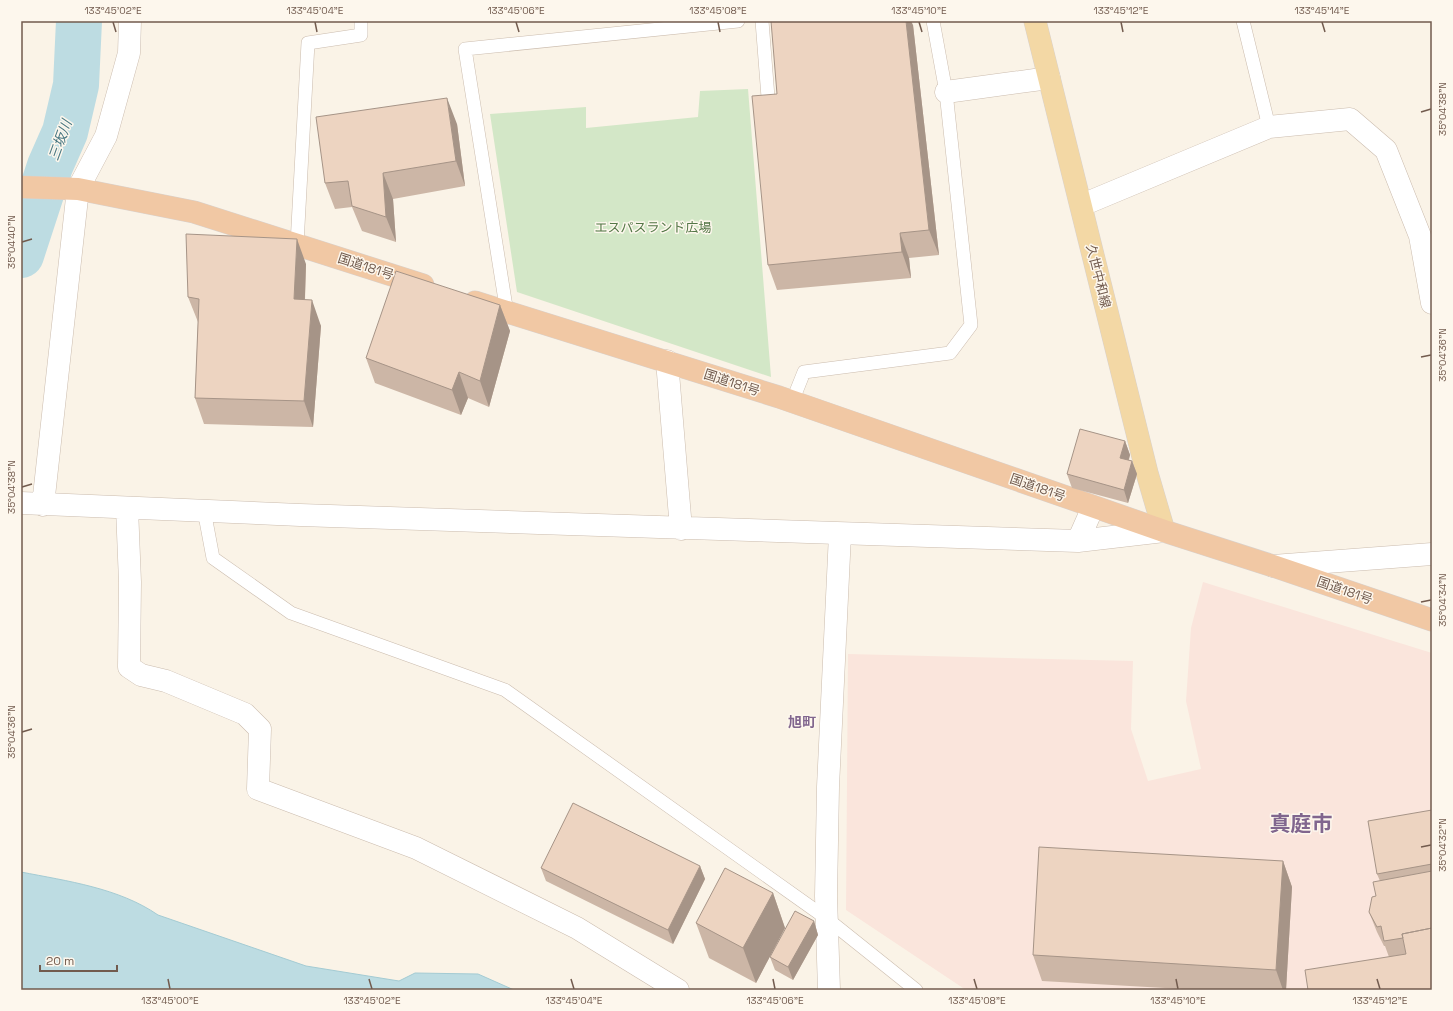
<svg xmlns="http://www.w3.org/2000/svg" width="1453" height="1011" viewBox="0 0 1453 1011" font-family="'Space Grotesk','Noto Sans JP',sans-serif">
<rect width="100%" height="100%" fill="#faf3e7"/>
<path fill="#fae5dc" d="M1203 582 1432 653V990H966L846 910 848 654 1133 661 1131 729 1148 781 1201 769 1186 701 1191 628Z"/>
<path fill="#d3e7c7" d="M748 89 771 377 517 292 490 114 586 107V128L698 117 700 91Z"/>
<path fill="#bddce2" stroke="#a4cbd3" d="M21 872C67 881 119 888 158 915L306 966 399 981 415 973 478 974 514 990H21Z"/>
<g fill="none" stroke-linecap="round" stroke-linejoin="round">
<path stroke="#bddce2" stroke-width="46" d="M21 255 50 166 65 132 76 85 79 21"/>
<g stroke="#cbbcae" stroke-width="14">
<path id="service" d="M762 21 769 110
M1243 21 1269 127
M297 244 308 43 361 35V21
M507 313 465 49 738 21
M792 402 804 372 950 353 971 325 946 92 933 21
M204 510 213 558 291 613 505 690 826 918 916 990"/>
</g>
<g stroke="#cbbcae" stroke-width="23">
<path id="minor" d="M946 92 1049 78
M1082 205 1269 127 1350 119 1386 150 1420 236 1432 303
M667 361 681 529
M21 503 300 515 1078 541 1164 531
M43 505 78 189 106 136 129 53 130 21
M127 508 130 582 129 667 141 675 166 681 245 714 260 729 258 789 416 848 577 928 678 990
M1078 541 1093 507
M1273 566 1432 554
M829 990 826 896 828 787 840 534"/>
</g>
<g stroke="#d8d1cd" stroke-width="23">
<path id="primary" d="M1035 21 1147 473 1164 531"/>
</g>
<g stroke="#d8d1cd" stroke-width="23">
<path id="trunk" d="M21 187 78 189 194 212 423 285
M475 302 779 397 1164 531 1273 566 1432 620"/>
</g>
<use href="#service" stroke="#fff" stroke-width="13"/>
<use href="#minor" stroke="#fff" stroke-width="22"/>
<use href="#primary" stroke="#f3d8a5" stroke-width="22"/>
<use href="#trunk" stroke="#f1c8a4" stroke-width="22"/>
</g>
<path fill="#ccb6a6" d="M913 25 939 255 909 258 911 278 777 290 768 265 777 94Z
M457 124 465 186 393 199 396 242 362 231 352 207 335 209 325 183Z
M306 264 305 300 321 326 313 427 204 424 195 398 198 322 188 297Z
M500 305 510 331 489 407 468 398 461 415 375 383 366 358Z
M1125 441 1130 455 1129 460 1132 461 1137 474 1128 503 1072 488 1067 474Z
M1432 810V990L1389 957 1385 946H1384L1377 932 1369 912 1376 896 1380 881 1377 874Z
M1283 861 1292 887 1286 990H1200L1042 981 1033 955Z
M700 866 705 879 673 944 546 881 541 868Z
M773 893 785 928 756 983 709 958 696 923Z
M814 921 818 935 793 980 775 970 770 957Z"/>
<path fill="#a69487" d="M906 21H911L913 25 939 255 929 230Z
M447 98 457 124 465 186 456 161Z
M383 173 393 199 396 242 386 217Z
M900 233 909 258 911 278 902 252Z
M297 239 306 264 304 324 294 299Z
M312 300 321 326 313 427 304 401Z
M500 305 510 331 489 407 480 381Z
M459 372 468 398 461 415 452 390Z
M1125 441 1130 455 1125 471 1120 458Z
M1132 461 1137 474 1128 503 1124 490Z
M1283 861 1292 887 1286 990H1283L1276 970Z
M700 866 705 879 673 944 668 930Z
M773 893 785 928 756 983 743 948Z
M814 921 818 935 793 980 788 967Z"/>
<path fill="#edd4c1" stroke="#a69487" d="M771 21H906L929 230 900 233 902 252 768 265 752 96 777 94Z
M447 98 456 161 383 173 386 217 352 206 348 181 325 183 316 117Z
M186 234 297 239 294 299 312 300 304 401 195 398 199 299 188 297Z
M396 271 500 305 480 381 459 372 452 390 366 358Z
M1080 429 1125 441 1120 458 1132 461 1124 490 1067 474Z
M573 803 700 866 668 930 541 868Z
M1432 810V864L1377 874 1368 821Z
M1039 847 1283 861 1276 970 1033 955Z
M725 868 773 893 743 948 696 923Z
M1432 871V928L1402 934 1403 938 1384 941 1381 926 1377 927 1369 912 1372 897 1376 896 1373 882Z
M795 911 814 921 788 967 770 957Z
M1432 928V990H1308L1305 970 1406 954 1402 934Z"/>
<path fill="none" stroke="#725b4e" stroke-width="1.5" d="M113 22 116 32M315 22 317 32M516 22 519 32M718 22 720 32M919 22 922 32M1121 22 1123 32M1322 22 1325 32M1421 112 1431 109M22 242 32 239M1421 357 1431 355M22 487 32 484M1421 602 1431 600M22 732 32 729M1421 847 1431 845M168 979 170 989M369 979 372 989M571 979 574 989M773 979 775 989M974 979 977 989M1176 979 1178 989M1377 979 1380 989"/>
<g text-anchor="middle" stroke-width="3" stroke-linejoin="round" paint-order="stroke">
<g font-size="13" fill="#547747" stroke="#fdf7ed">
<text x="653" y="232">エスパスランド広場</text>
</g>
<g font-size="13" fill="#725b4e" stroke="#fdf7ed">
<text transform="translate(366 266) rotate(18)" y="5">国道181号</text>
<text transform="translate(1099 276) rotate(76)" y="5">久世中和線</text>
<text transform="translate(732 382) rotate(18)" y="5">国道181号</text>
<text transform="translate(1038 487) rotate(19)" y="5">国道181号</text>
<text transform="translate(1345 590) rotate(19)" y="5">国道181号</text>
</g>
<g font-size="14" font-style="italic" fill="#497883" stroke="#fdf7ed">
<text transform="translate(60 140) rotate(-70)" y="5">三坂川</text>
</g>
<g font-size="14" font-weight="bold" fill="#81668e" stroke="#fdf7ed">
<text x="802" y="727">旭町</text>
</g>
<g font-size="21" font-weight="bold" fill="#81668e" stroke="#fdf7ed">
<text x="1301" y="831">真庭市</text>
</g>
</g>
<rect width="1453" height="1011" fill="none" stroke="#fdf7ed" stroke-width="44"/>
<path d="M40 965v6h77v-6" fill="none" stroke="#725b4e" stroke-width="2"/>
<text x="46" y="965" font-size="12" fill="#725b4e" stroke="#fdf7ed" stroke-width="3" paint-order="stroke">20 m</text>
<rect x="22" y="22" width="1409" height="967" fill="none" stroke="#725b4e" stroke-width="1.5"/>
<g font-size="10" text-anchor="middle" fill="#725b4e">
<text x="113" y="14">133°45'02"E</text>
<text x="315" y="14">133°45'04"E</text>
<text x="516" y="14">133°45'06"E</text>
<text x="718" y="14">133°45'08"E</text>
<text x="919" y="14">133°45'10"E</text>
<text x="1121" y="14">133°45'12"E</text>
<text x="1322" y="14">133°45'14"E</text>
<text transform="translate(1442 109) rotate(-90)" y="4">35°04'38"N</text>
<text transform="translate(11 242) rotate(-90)" y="4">35°04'40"N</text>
<text transform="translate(1442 355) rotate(-90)" y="4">35°04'36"N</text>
<text transform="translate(11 487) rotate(-90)" y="4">35°04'38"N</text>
<text transform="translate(1442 600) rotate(-90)" y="4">35°04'34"N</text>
<text transform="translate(11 732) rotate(-90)" y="4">35°04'36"N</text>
<text transform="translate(1442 845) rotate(-90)" y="4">35°04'32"N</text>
<text x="170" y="1004">133°45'00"E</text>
<text x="372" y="1004">133°45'02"E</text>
<text x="574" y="1004">133°45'04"E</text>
<text x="775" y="1004">133°45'06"E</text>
<text x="977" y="1004">133°45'08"E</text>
<text x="1178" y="1004">133°45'10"E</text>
<text x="1380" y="1004">133°45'12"E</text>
</g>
</svg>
